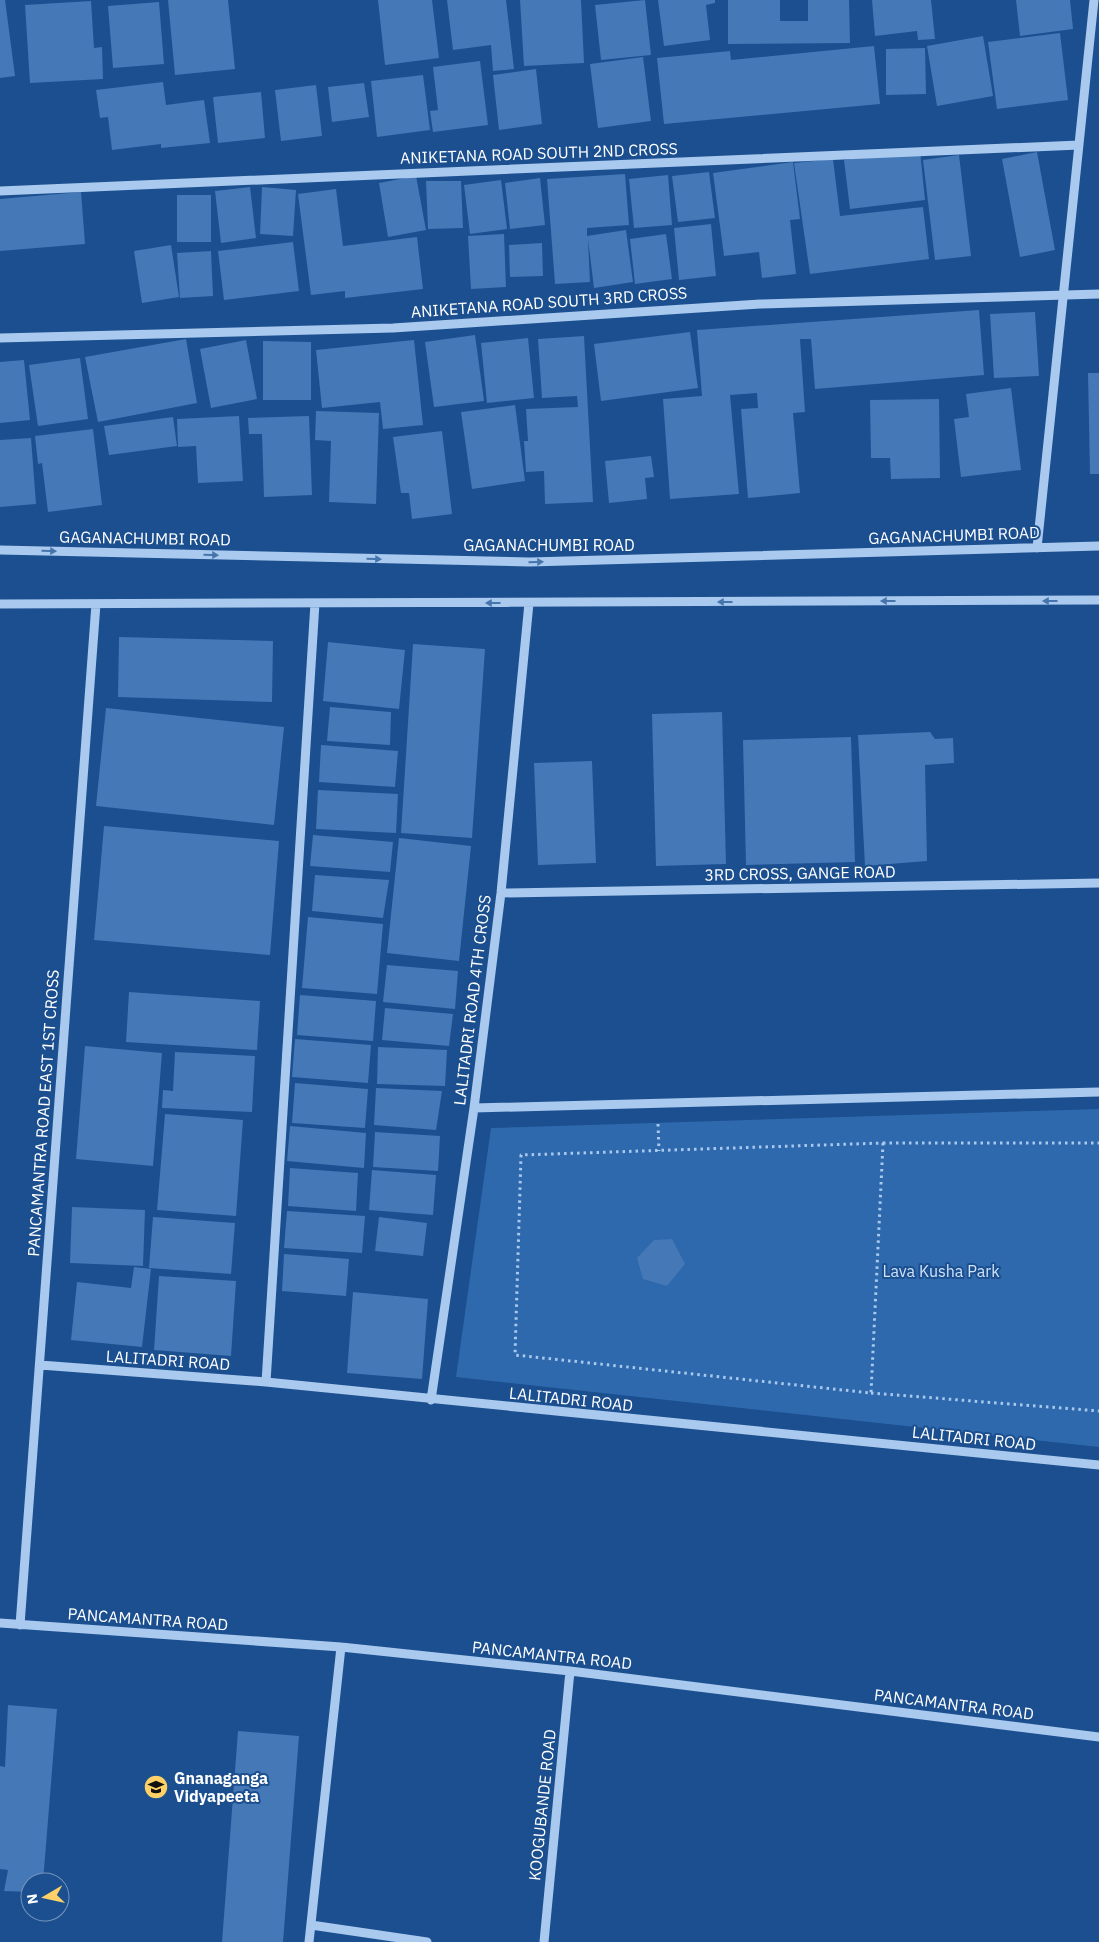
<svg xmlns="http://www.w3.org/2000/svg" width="1099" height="1942" viewBox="0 0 1099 1942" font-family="'IBM Plex Sans',sans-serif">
<rect width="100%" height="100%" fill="#1b4f8f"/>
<path fill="#2e69ad" d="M1099 1109V1447L456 1377 491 1128Z"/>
<path fill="#4478b7" d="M0 0H5L15 76 0 78Z
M168 0H228L235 69 175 75Z
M378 0H432L439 58 385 65Z
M447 0H506L514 69 493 71 491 45 453 50Z
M520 0H581L584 63 524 66Z
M645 0 651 55 601 60 595 5Z
M658 0H715V3L706 5 710 40 664 46Z
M728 0H780V21H808V0H849L850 43 728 44Z
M872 0H931L935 39 918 40 917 31 875 36Z
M1016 0H1070L1073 29 1020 36Z
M91 1 94 48 102 47 103 79 30 83 25 5Z
M159 2 164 64 113 68 108 6Z
M1060 33 1068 100 997 109 988 42Z
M983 36 993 96 937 106 927 46Z
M874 46 880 104 664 124 657 58 730 51 731 60Z
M925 48 926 94 886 95V49Z
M643 57 651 121 598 128 590 64Z
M480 61 488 125 433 132 430 111 438 110 433 67Z
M536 69 542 124 499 130 493 75Z
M423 75 430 130 377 137 371 81Z
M163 82 166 105 204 100 210 143 161 148V144L112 150 108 117 100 118 96 90Z
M364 83 369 117 332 122 328 87Z
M316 85 322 136 281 141 275 90Z
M261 92 265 138 218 143 213 97Z
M920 151 925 200 850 209 844 160Z
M1037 152 1055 250 1020 257 1002 159Z
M959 155 971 256 935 260 923 160Z
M833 159 840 216 923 207 929 259 810 274 794 163Z
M793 162 800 219 790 220 796 274 762 278 759 252 724 256 713 173Z
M709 172 715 218 678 222 672 176Z
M625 174 629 225 587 228V236L626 230 633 282 594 288 588 239 590 282 555 284 547 179Z
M668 175 672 225 634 228 629 179Z
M416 176 426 230 388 237 379 183Z
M540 178 545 225 510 229 505 183Z
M501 180 507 229 470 234 464 185Z
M426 181H461L463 228 428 229Z
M250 187 256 238 221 243 215 191Z
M262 187 296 190 293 236 260 234Z
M336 189 343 246 417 237 423 289 345 298V291L311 295 298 194Z
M81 192 85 244 0 251V199Z
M177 195H211V242H177Z
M711 224 716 276 679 280 674 228Z
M504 234 506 287 471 289 468 236Z
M666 234 672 279 635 284 630 239Z
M293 242 299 291 224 300 218 251Z
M542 243 543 276 510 277 509 245Z
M171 245 179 297 142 303 134 251Z
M211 251 213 296 180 298 177 253Z
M979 310 984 375 815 389 811 339H800L805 412 793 413 800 493 748 498 741 409 758 408 757 393 730 395 739 494 670 499 663 399 702 396 697 330Z
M1035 312 1039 376 994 378 990 314Z
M690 332 698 388 601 401 594 344Z
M475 335 484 401 434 407 425 342Z
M584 336 593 502 545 504 544 471 526 472 524 441H528L526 409 578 407 577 396 542 398 538 339Z
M528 338 534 398 487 403 481 343Z
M186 339 197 403 98 422 85 357Z
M246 340 257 399 211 408 200 349Z
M414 340 423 425 383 429 380 402 322 408 316 350Z
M263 341 311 342V400H263Z
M80 358 88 419 38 426 29 365Z
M24 360 30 420 0 423V362Z
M1088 373H1099V474H1090Z
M1011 388 1021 470 961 477 954 419 969 417 966 394Z
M939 399 940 478 891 479 890 458H871L870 400Z
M515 405 525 481 472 489 461 412Z
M316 411 379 413 376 504 329 502 331 441 315 440Z
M239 416 243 481 198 483 196 446 178 447 177 419Z
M309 416 312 495 264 497 262 434H249L248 418Z
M173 417 177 446 109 455 104 426Z
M93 429 102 505 48 512 42 463 38 464 35 436Z
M442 431 452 514 412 519 409 493H401L393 437Z
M31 438 36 504 0 507V440Z
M651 456 654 477 645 478 647 499 609 503 605 461Z
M119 637 273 641 272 702 118 697Z
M328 642 405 650 399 709 323 701Z
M413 644 485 649 472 838 401 833Z
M330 707 391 712 390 745 327 741Z
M106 708 284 727 274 825 96 806Z
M722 712 726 864 656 866 652 714Z
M930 732 935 739 953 738 954 763 925 765 927 861 865 866 858 735Z
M851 737 855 862 746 865 743 740Z
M321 745 398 751 395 787 319 782Z
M592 761 596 863 538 865 534 763Z
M318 790 398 794 396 833 316 829Z
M104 826 279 841 270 955 94 940Z
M313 835 393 842 390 872 310 866Z
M399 838 471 846 459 961 387 953Z
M315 875 389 880 383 918 312 911Z
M308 917 383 924 377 994 302 988Z
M387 965 458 971 455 1009 383 1002Z
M129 992 260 1001 257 1050 126 1042Z
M300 995 376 1001 373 1041 297 1035Z
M385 1008 453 1014 449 1046 382 1040Z
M295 1039 371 1045 368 1083 292 1077Z
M85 1046 162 1053 153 1166 76 1159Z
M378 1047 447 1050 445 1086 377 1084Z
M175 1052 255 1056 252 1112 162 1108 163 1090 173 1091Z
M295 1083 368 1089 365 1128 292 1123Z
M376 1088 442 1091 436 1130 374 1125Z
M165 1114 243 1120 236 1216 157 1210Z
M290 1126 366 1133 364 1168 287 1161Z
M375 1132 440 1136 438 1171 373 1167Z
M290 1168 358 1173 356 1211 288 1206Z
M372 1170 436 1175 433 1215 369 1210Z
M72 1207 145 1210 143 1266 70 1263Z
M287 1211 365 1216 362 1253 284 1248Z
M153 1217 235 1223 231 1274 149 1268Z
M379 1217 427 1223 423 1256 375 1251Z
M672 1239 685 1264 667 1286 643 1279 637 1258 654 1240Z
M284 1254 349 1259 346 1296 282 1291Z
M134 1267 151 1269 142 1347 71 1340 77 1282 131 1288Z
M159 1276 236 1281 231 1356 154 1350Z
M353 1292 428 1299 422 1379 347 1373Z
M8 1705 57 1709 43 1882H30V1892L4 1891 8 1870 0 1869V1766L5 1767Z
M238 1731 299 1736 283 1942H222Z"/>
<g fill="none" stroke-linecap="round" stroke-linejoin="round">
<path stroke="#a9c9ee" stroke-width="3" stroke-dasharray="2.5 4" stroke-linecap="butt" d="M658 1124 659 1151
M883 1143 871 1393 515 1355 521 1155Z
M883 1143H1099
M871 1393 1099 1411"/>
<path stroke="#a9c9ee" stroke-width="9" d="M0 191 1079 145
M0 338 393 328 760 304 1099 294
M1037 548 1094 0
M0 550 530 562 1099 546
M0 604 1099 600
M501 893 1099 883
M474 1108 1099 1092
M40 1365 266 1382 1099 1465
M266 1382 315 603
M431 1400 474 1108 501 893 529 603
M0 1623 341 1647 570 1671 1099 1737
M20 1625 96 604
M311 1925 427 1942
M309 1942 341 1647
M544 1942 570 1671"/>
</g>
<defs><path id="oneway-solid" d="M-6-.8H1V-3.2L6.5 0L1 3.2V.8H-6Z" transform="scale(1.25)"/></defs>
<g fill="#4674ac">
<use href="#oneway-solid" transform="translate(49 551) rotate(1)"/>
<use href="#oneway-solid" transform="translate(211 555) rotate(1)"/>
<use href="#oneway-solid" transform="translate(374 559) rotate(1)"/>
<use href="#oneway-solid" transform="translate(536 562) rotate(-1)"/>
<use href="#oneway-solid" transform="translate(888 601) rotate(180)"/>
<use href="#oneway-solid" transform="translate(1050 601) rotate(180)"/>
<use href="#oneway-solid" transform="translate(725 602) rotate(180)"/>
<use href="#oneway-solid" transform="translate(493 603) rotate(180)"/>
</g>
<defs>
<g id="school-disc" transform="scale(1.25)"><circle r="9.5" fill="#ffd166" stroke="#1b4f8f"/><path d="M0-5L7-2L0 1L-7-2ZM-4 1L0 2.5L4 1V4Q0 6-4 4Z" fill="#111"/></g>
</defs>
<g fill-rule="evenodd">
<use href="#school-disc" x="156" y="1787"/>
</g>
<g text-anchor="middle" stroke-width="4" stroke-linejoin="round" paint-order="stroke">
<g font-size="16" fill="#fff" stroke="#1b4f8f">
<text transform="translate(539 153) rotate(-2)" y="6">ANIKETANA ROAD SOUTH 2ND CROSS</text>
<text transform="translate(549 302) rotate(-4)" y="6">ANIKETANA ROAD SOUTH 3RD CROSS</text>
<text transform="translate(954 535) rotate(-2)" y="6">GAGANACHUMBI ROAD</text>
<text transform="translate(145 538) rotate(1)" y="6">GAGANACHUMBI ROAD</text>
<text x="549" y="551">GAGANACHUMBI ROAD</text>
<text transform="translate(800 873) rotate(-1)" y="6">3RD CROSS, GANGE ROAD</text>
<text transform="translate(472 1000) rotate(-83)" y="6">LALITADRI ROAD 4TH CROSS</text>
<text transform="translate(43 1113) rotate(-86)" y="6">PANCAMANTRA ROAD EAST 1ST CROSS</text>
<text transform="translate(168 1360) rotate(4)" y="6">LALITADRI ROAD</text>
<text transform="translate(571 1399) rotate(6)" y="6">LALITADRI ROAD</text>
<text transform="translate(974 1438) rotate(6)" y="6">LALITADRI ROAD</text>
<text transform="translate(148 1619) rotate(4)" y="6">PANCAMANTRA ROAD</text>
<text transform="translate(552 1655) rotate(6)" y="6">PANCAMANTRA ROAD</text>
<text transform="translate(954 1704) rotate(7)" y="6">PANCAMANTRA ROAD</text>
<text transform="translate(542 1805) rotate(-84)" y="6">KOOGUBANDE ROAD</text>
</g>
<g font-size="16" fill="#cfe3fa" stroke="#1b4f8f">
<text x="941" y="1277">Lava Kusha Park</text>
</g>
<g font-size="16" font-weight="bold" fill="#fff" stroke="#1b4f8f" text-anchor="start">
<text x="174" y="1784">Gnanaganga<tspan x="174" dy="18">Vidyapeeta</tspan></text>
</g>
</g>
<g transform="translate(45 1897) rotate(261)"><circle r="24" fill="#1b4f8f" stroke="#7695bc"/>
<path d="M0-4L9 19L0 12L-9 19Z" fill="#ffd166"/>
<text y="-8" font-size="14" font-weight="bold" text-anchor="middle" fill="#ffffff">N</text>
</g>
</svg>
